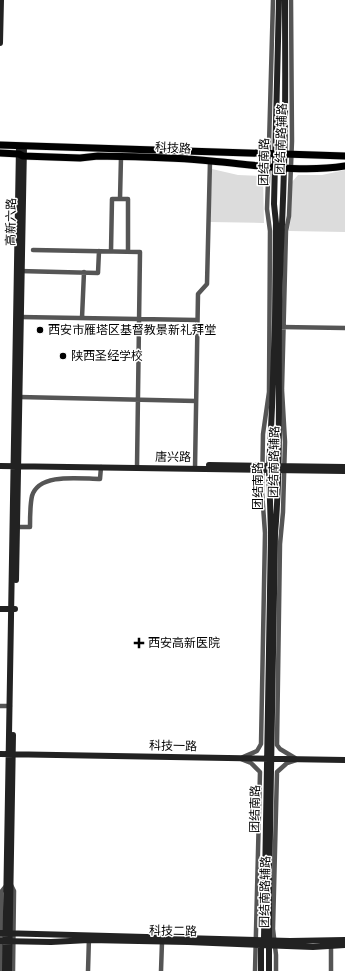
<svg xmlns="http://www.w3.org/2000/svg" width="345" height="971" viewBox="0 0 345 971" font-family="Montserrat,'Noto Sans SC',sans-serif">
<rect width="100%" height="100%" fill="#fff"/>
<path fill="#dcdcdc" d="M212 169 238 175 263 176 264 223 210 222Z
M345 170V232L289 231 291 217 292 182 298 175H322Z"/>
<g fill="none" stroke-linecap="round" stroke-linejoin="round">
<g stroke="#dbdbdb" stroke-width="8">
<path id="primary" d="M0 145 345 156
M0 153 19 154 23 156 80 158 98 156C136 157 174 157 211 161 255 165 301 173 345 166"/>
</g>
<path stroke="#555" stroke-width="4.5" d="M291 0 292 141 289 216 286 231 282 390 285 442 283 512 280 544 277 745 280 749 295 758
M121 157 120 199H128V252
M33 250 140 252 137 467
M111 251 112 199H120
M19 271 98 273 99 251
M20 317 197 320
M82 318 84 272
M281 327 345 328
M19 397 196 401
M195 468 198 294 207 284 210 161
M17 527H30C30 517 30 505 32 496 39 472 82 479 100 479L101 467
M0 706H10
M243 757 257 751 261 744 265 533 262 492 263 434 269 392 270 231 267 209 268 181 273 0
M241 759 251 763 260 772 255 971
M11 885 14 891 13 971
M331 946V971
M1 971V892L6 886
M88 971 89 937
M161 971 162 942
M276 971V955L273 929 277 772 287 763 296 760"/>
<path stroke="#222" stroke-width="6" d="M0 43 1 0
M209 465 345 467
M0 466 345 471
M16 580 24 146
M0 609H15
M0 754 345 760
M0 933 290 941 345 940
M0 941 51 942 89 940 188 942 313 947 345 945
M5 971 19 146
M9 971 13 735
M261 971V945L264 939 271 533 269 470 272 407 275 322 276 223 274 204 279 0
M269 971V890L275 534C281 464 278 393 279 323 279 271 283 218 284 166 286 111 285 55 285 0"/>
<use href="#primary" stroke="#000" stroke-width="7"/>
</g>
<g fill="#000" stroke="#fff" stroke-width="1.5">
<circle cx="40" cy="330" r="4"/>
<circle cx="63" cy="356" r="4"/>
<path d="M137 637h4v4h4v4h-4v4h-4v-4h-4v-4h4z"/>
</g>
<g text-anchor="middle" stroke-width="3" stroke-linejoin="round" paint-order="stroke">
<g font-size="12" fill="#000" stroke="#fff">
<text transform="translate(281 139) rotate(-88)" y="4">团结南路辅路</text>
<text transform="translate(173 148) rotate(3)" y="4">科技路</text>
<text transform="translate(264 162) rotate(-89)" y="4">团结南路</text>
<text transform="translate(11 222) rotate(-89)" y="4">高新六路</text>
<text transform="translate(173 457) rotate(1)" y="4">唐兴路</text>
<text transform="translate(274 462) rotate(-89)" y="4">团结南路辅路</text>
<text transform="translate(258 486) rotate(-90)" y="4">团结南路</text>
<text transform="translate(173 746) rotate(1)" y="4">科技一路</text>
<text transform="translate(255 809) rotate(-89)" y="4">团结南路</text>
<text transform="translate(265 892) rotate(-89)" y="4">团结南路辅路</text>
<text transform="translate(173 931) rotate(1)" y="4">科技二路</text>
</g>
<g font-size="12" fill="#000" stroke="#fff" text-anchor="start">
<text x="48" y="334">西安市雁塔区基督教景新礼拜堂</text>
<text x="71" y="360">陕西圣经学校</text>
<text x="148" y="647">西安高新医院</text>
</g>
</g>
</svg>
